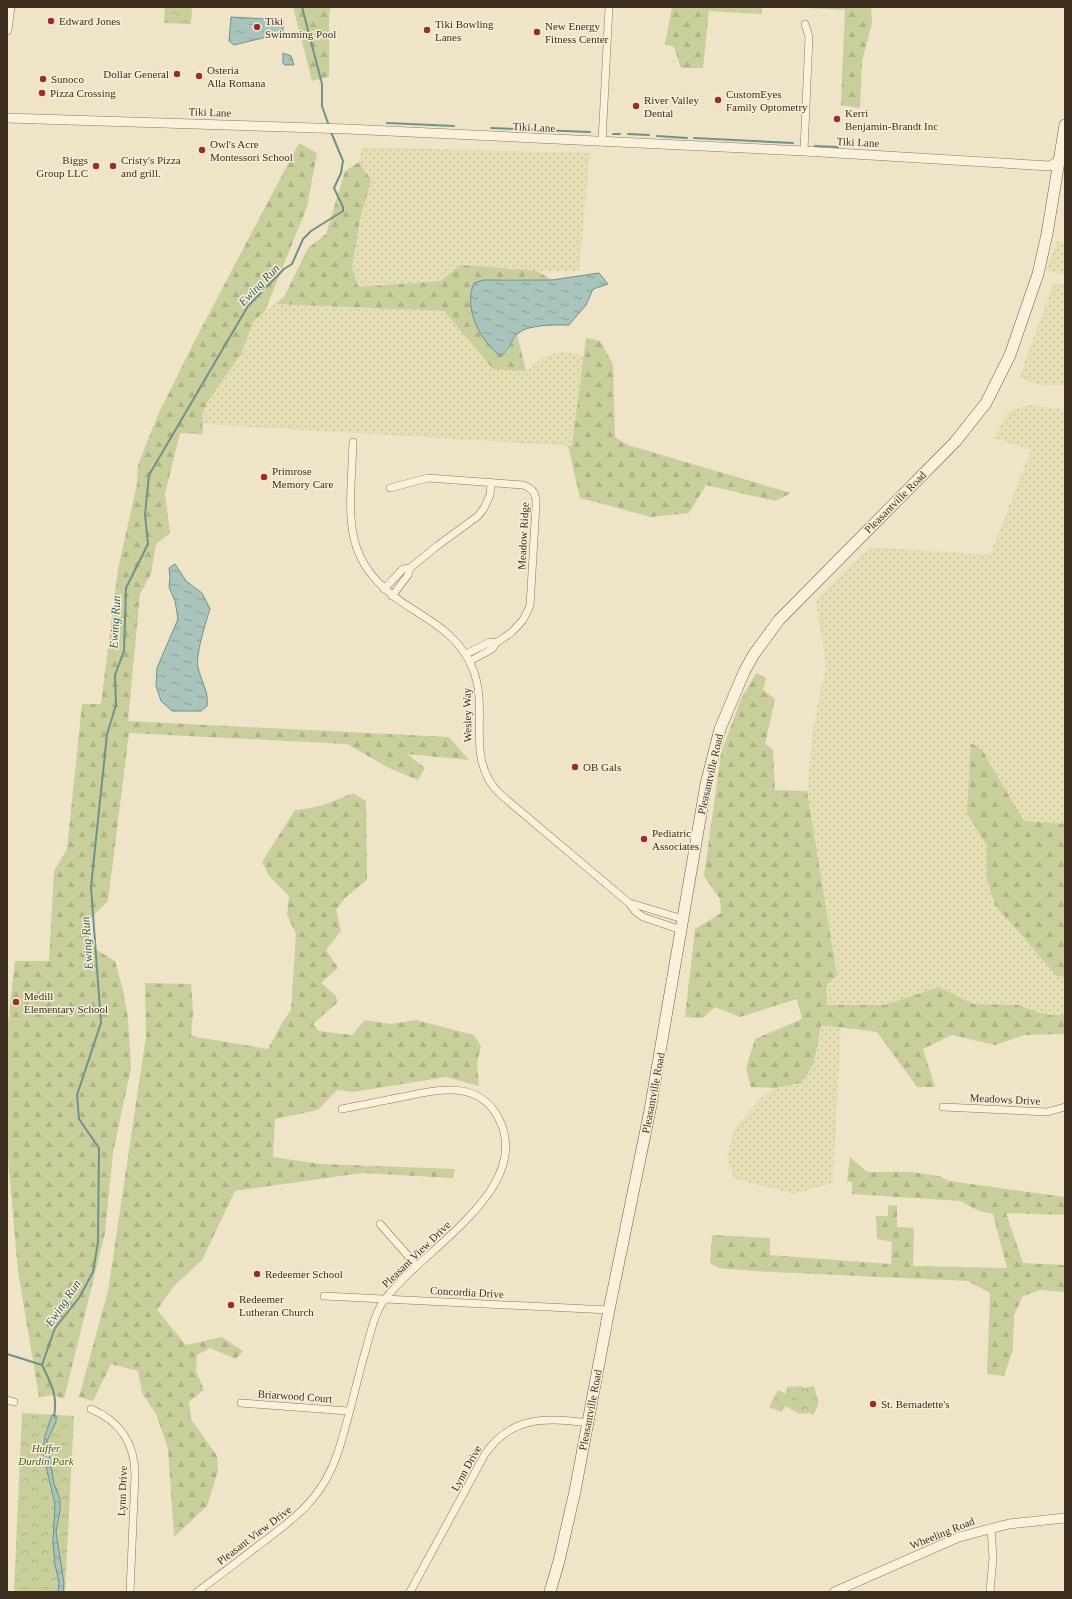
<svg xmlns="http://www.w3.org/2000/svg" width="1072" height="1599" viewBox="0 0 1072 1599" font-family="Georgia,serif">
<defs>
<pattern id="farmland-dots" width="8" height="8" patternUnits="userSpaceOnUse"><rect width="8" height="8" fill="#e6deb5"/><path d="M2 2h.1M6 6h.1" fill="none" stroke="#c6bf9b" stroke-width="1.8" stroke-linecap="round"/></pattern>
<pattern id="forest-firs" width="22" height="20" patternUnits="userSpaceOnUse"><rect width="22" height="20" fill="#c9cf9b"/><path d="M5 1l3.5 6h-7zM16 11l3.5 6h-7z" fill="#aeb285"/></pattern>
<pattern id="park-crowns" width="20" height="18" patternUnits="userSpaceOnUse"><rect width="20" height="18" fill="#c9cf9b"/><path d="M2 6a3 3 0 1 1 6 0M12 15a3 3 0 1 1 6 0" fill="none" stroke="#aeb285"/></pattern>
<pattern id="water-ripples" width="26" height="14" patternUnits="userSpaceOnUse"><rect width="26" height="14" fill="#a9c4bc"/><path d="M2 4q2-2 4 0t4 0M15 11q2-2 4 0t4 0" fill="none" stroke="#8ba098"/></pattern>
</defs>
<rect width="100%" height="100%" fill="#f0e4c8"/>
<path fill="url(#farmland-dots)" d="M362 147 590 153 579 271H537L461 265 440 281 358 287 352 267 360 220 371 180 359 162Z
M1057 242H1065V275L1046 271Z
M1054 283 1065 285V385H1041L1019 378Z
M275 304 444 311 472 345 526 371 544 357 562 351 584 356 572 446 202 424V415L208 401 241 354 253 322Z
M1027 405 1063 409 1065 441V824L1024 821 982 750 967 813 987 846V880L995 905 1057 975 1065 977V1015H1046L1018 1005 973 1004 939 988 885 1005H826L825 985 837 974 807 791 813 729 826 666 816 600 870 547 990 555 1031 450 995 438 1008 412Z
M821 1025 841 1027 833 1183 794 1194 734 1179 727 1158 734 1129 760 1099 775 1088 801 1083 814 1063Z"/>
<path fill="url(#forest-firs)" d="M293 7H331L329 14V77L312 81Z
M672 7H762V14L709 11 703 68H681L674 47 665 44Z
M787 7H871L872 23 862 61 860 108 841 105 845 10Z
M299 143 317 153 307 207 265 311 253 322 241 354 208 401 202 415 203 434 180 433 165 494 170 533 156 544 151 574 140 594 128 721 449 737 469 760 407 754 425 768 418 780 389 768 347 744 129 733 108 901 88 921 90 946 115 961 123 990 128 1018 131 1068 113 1153 105 1233 64 1399 54 1395 39 1397 18 1271 7 1148V1032L15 961H49L54 871 67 849 82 704H101L118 569 137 484 138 465 157 417 194 342Z
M359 162 371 180 360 220 352 267 358 287 440 281 461 265 537 271 552 280 501 279 478 328 492 349 500 356 508 351 517 334 526 371 493 369 444 311 275 304 284 297 308 248 326 234 345 171Z
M586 338 600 341 613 364 615 437 628 445 791 493 775 501 706 485 689 513 651 517 580 498 568 446H572Z
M756 673 766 678 763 690 775 699 765 744 773 749 775 790 807 791 837 975 826 985 827 1005H885L939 987 973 1004 1018 1005 1046 1015H1065V1034L1025 1035 995 1045 952 1035 923 1049 935 1087H917L877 1032 821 1025 814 1063 801 1083 775 1088 751 1087 746 1068 755 1039 802 1019 797 999 740 1017 715 1007 703 1018 685 1017 695 929 721 913 720 899 704 876 721 753 741 699Z
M971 743 982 750 1024 821 1065 824V977L1057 976 995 905 987 880V846L967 813Z
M353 793 366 801 367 880 345 898 336 910 341 931 326 950 338 968 321 983 335 995 338 1002 313 1024 319 1031 352 1035 365 1020 391 1024 416 1020 474 1035 481 1046 477 1063 479 1086 446 1077 353 1092 337 1090 318 1110 275 1119 273 1157 321 1164 455 1169 453 1178 362 1173 235 1191 202 1260 173 1287 157 1310 186 1345 222 1337 243 1351 236 1359 210 1348 197 1355 196 1371 204 1390 189 1402 191 1419 217 1456 218 1471 207 1506 174 1537 168 1449 157 1416 142 1393 138 1371 111 1364 93 1401 79 1397 108 1291 146 1036 145 983 191 984 193 1012 191 1036 268 1049 282 1023 291 1010 296 934 287 915 289 896 269 876 262 862 295 810C316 809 334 801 353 793Z
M850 1157 867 1172H912L939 1176 949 1181 1065 1197V1215L1006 1213 1023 1263 1065 1265V1292L1040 1290 1023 1296 1014 1315 1013 1350 1004 1376 987 1374 990 1293 968 1281 752 1271 718 1268 710 1263 712 1235 770 1238V1255L891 1264 892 1242 877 1239 876 1216H888V1205L897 1206V1227L914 1228 913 1266 1007 1268 993 1214 979 1211 960 1201 852 1194V1182L847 1181Z"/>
<path fill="url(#park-crowns)" d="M165 7H192L191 24 164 23Z
M802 1386 804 1388 814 1386C817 1399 822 1402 813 1415L809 1413 799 1414 785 1406 781 1412 769 1407 778 1390 786 1394 787 1387Z
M22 1413 74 1416 65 1592H14Z"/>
<path fill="url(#water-ripples)" stroke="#6f938a" d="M231 17 283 20V33L234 45 229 41Z
M283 53 291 56 294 65H285L283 63Z
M599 273 608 284 593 289 586 305 569 325C555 325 528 324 517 334 510 341 512 349 500 356 480 340 463 308 474 283L483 280H552Z
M175 564 186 581 202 593 210 609C206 621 195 657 198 667 201 682 209 691 207 706L201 711H172L161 701 156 686 157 668 178 619 175 601 169 587 170 578 169 568Z
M52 1415H56V1422L47 1441 54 1484 60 1499V1511L56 1532 64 1583 63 1592H58L59 1582 55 1565 53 1541 55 1504 43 1454 45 1436Z"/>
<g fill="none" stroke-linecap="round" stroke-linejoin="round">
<path stroke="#6f938a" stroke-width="2" d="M302 7 322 84V106L329 126
M387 123 454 126
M491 128 590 132
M613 134H620
M628 134 649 135
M657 136 687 138
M694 138 793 143
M815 146 838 147
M7 1354 42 1365
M54 1416C58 1396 51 1383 42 1365L55 1328 79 1298 93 1272 98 1242 99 1148 79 1119 77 1095 101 1023 91 887 107 734 116 705 115 675 124 651 126 588 148 544 145 515 149 475 248 306 284 269 292 264 303 239 311 231 343 211V207L334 188 341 173 343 161 331 132"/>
<g stroke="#8d765c" stroke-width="8">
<path id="minor" d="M602 142 609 7
M804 151 809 37 805 24
M353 442C350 524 338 564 417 612 441 627 461 641 472 667 491 710 463 758 500 794L629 903 635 911 643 917 681 930
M390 488 428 478 523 485C534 489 536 494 536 505L530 606 523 620 512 632 496 643 492 649 470 661
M384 589 403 569 410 568
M392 596 408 575 410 568 437 546 478 516 484 508 490 495 491 482
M466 654 490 642 496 643
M630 903 683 919
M943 1107 1047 1112 1065 1107
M380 1224 417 1266
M324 1296 609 1310
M7 1400 14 1402
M241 1403 348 1411
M91 1409C120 1421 135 1444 135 1475L130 1592
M197 1592C216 1578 236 1563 255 1548 293 1520 323 1499 338 1452 349 1419 356 1383 366 1349 370 1335 373 1318 381 1305 413 1254 538 1191 498 1117 477 1079 436 1090 402 1097 382 1101 362 1105 342 1109
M410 1592 485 1454C511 1416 547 1417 588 1423
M990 1592 993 1558 991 1528"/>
</g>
<g stroke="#8d765c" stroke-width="10">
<path id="tertiary" d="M7 30 10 7
M7 118 347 129 804 151 1050 166 1058 161
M834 1592 959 1537 1009 1524 1065 1518"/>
</g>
<g stroke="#6f573f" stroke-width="12">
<path id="secondary" d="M550 1592 559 1561 575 1491 609 1310 650 1110 706 784 720 729 744 672 754 654 779 620 955 442 986 403 1010 355 1038 274 1047 234 1065 125"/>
</g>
<use href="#minor" stroke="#faf1dc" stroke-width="7"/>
<use href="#tertiary" stroke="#faf1dc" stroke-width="9"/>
<use href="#secondary" stroke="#faf1dc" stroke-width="11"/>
</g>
<g fill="#9e2a2b" stroke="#f7eed8" stroke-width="1.5">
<circle cx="51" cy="21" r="4"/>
<circle cx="257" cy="27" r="4"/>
<circle cx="427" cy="30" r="4"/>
<circle cx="537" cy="32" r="4"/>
<circle cx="177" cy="74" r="4"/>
<circle cx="199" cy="76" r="4"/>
<circle cx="43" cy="79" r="4"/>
<circle cx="42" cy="93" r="4"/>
<circle cx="718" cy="100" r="4"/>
<circle cx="636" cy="106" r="4"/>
<circle cx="837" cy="119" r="4"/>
<circle cx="202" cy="150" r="4"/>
<circle cx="96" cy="166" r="4"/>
<circle cx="113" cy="166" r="4"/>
<circle cx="264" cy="477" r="4"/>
<circle cx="575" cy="767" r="4"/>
<circle cx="644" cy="839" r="4"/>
<circle cx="16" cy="1002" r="4"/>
<circle cx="257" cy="1274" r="4"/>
<circle cx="231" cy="1305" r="4"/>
<circle cx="873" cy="1404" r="4"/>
</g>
<g text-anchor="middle" stroke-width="3" stroke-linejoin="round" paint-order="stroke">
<g font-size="11" fill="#3d2e20" stroke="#f7eed8" text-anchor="start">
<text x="59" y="25">Edward Jones</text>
<text x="265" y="25">Tiki<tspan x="265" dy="13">Swimming Pool</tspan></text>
<text x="435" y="28">Tiki Bowling<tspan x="435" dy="13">Lanes</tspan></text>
<text x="545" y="30">New Energy<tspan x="545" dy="13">Fitness Center</tspan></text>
<text x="207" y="74">Osteria<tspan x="207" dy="13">Alla Romana</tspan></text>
<text x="169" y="78" text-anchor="end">Dollar General</text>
<text x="51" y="83">Sunoco</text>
<text x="50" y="97">Pizza Crossing</text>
<text x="726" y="98">CustomEyes<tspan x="726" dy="13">Family Optometry</tspan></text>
<text x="644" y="104">River Valley<tspan x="644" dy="13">Dental</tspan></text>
<text x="845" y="117">Kerri<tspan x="845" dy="13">Benjamin-Brandt Inc</tspan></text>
<text x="210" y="148">Owl's Acre<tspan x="210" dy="13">Montessori School</tspan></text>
<text x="88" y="164" text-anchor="end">Biggs<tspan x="88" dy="13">Group LLC</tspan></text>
<text x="121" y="164">Cristy's Pizza<tspan x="121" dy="13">and grill.</tspan></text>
<text x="272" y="475">Primrose<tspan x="272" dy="13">Memory Care</tspan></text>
<text x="583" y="771">OB Gals</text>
<text x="652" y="837">Pediatric<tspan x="652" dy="13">Associates</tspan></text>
<text x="24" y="1000">Medill<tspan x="24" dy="13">Elementary School</tspan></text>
<text x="265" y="1278">Redeemer School</text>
<text x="239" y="1303">Redeemer<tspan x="239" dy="13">Lutheran Church</tspan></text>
<text x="881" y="1408">St. Bernadette's</text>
</g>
<g font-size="11" fill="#3d2e20" stroke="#f7eed8">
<text transform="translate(210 112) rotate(2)" y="4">Tiki Lane</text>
<text transform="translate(534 127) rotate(3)" y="4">Tiki Lane</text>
<text transform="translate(858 142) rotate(3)" y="4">Tiki Lane</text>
<text transform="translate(895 502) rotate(-45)" y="4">Pleasantville Road</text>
<text transform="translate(523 536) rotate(-87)" y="4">Meadow Ridge</text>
<text transform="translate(467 715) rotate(-91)" y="4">Wesley Way</text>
<text transform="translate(710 774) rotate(-77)" y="4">Pleasantville Road</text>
<text transform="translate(653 1093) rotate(-79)" y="4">Pleasantville Road</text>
<text transform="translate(1005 1099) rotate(3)" y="4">Meadows Drive</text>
<text transform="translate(416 1254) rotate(-44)" y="4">Pleasant View Drive</text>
<text transform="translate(467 1292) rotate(3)" y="4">Concordia Drive</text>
<text transform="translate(295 1396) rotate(4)" y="4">Briarwood Court</text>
<text transform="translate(590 1410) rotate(-79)" y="4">Pleasantville Road</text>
<text transform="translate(466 1468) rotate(-61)" y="4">Lynn Drive</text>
<text transform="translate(122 1491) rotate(-88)" y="4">Lynn Drive</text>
<text transform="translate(942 1533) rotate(-22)" y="4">Wheeling Road</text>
<text transform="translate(254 1535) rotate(-37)" y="4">Pleasant View Drive</text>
</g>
<g font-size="11" font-style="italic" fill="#4d5a26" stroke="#f7eed8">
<text x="46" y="1452">Huffer<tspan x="46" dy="13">Durdin Park</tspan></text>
</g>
<g font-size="12" font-style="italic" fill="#2f5d5a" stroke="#f7eed8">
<text transform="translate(259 285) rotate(-46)" y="4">Ewing Run</text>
<text transform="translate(115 622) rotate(-87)" y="4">Ewing Run</text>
<text transform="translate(87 943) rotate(-94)" y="4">Ewing Run</text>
<text transform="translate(63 1303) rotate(-56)" y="4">Ewing Run</text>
</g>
</g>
<rect width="1072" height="1599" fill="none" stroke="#3d2e20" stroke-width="16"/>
</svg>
